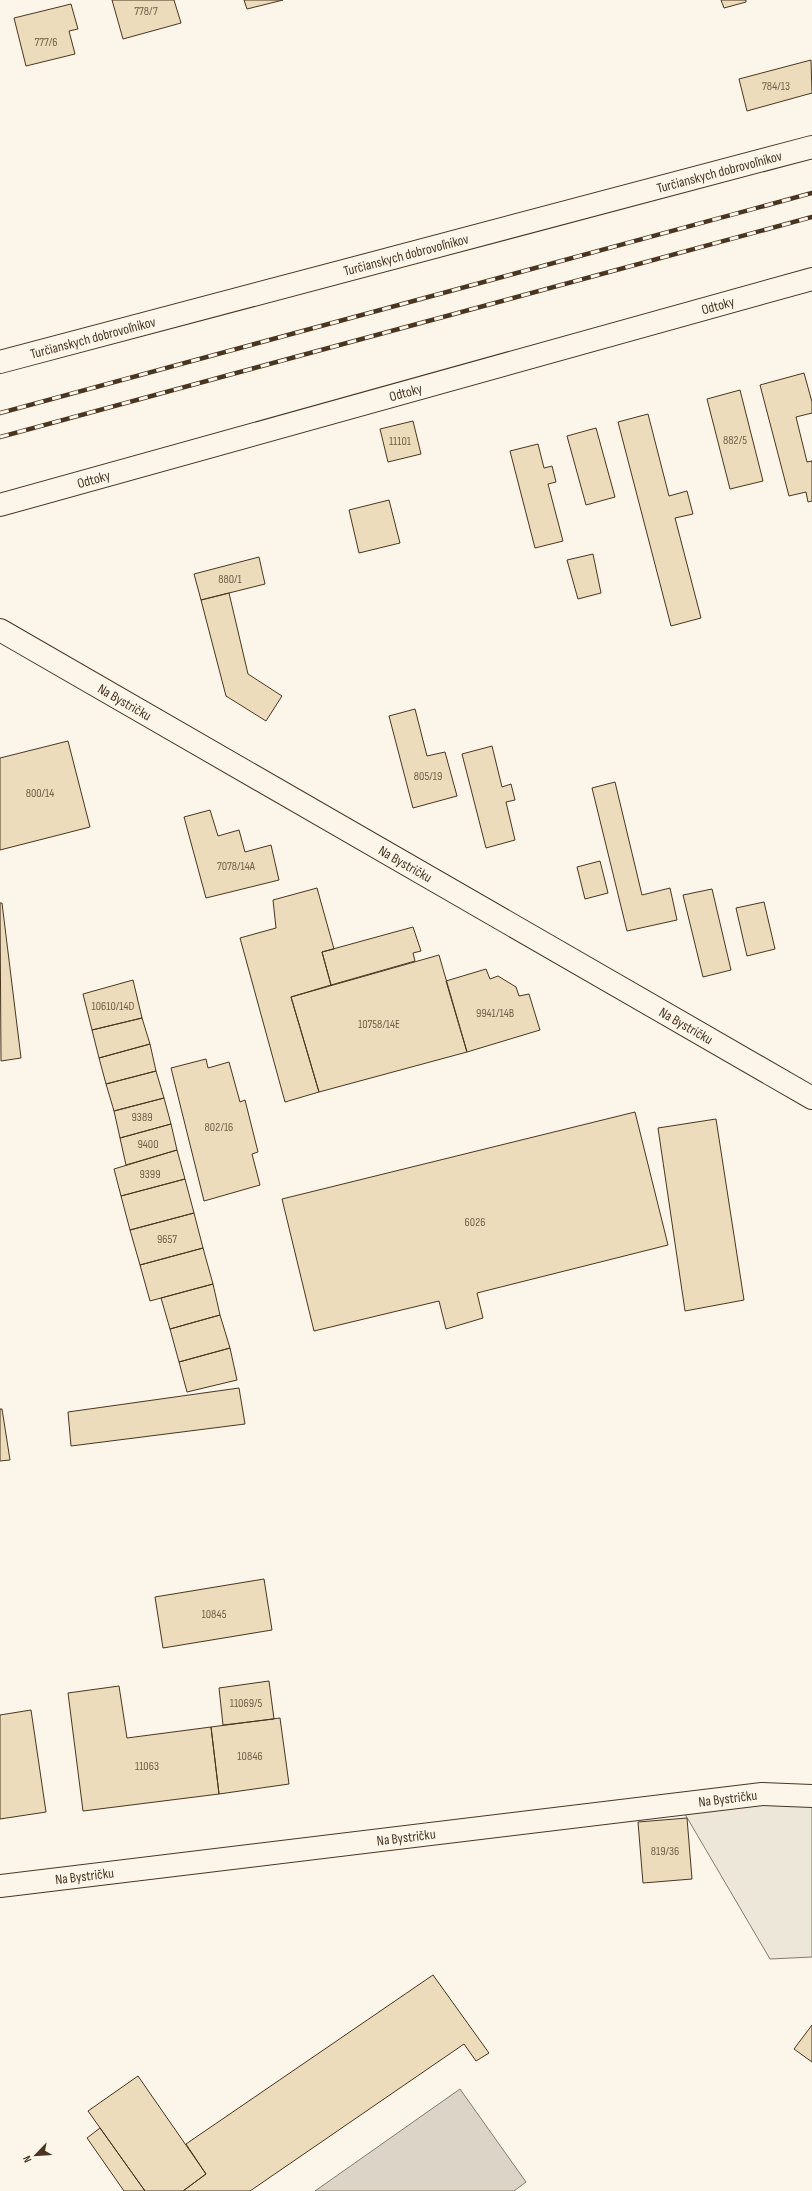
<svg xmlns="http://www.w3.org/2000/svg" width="812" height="2191" viewBox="0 0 812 2191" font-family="'Sofia Sans Condensed',sans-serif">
<rect width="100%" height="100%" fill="#fbf6e9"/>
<path fill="#ede7d9" stroke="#887966" d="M812 1802V1957L770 1959 679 1804Z"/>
<path fill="#dcd4c6" stroke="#887966" d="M460 2089 526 2182 514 2191H315Z"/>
<path fill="#ecdcbc" stroke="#4a3520" d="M112 0H174L181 23 123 39Z
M244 0H283L247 9Z
M721 0H746V2L724 8Z
M71 4 78 29 69 31 75 54 26 66 14 18Z
M811 60 812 93 747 111 739 79Z
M804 373 812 402V413L796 417 807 462 812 461V501L808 502 806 492 789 496 760 385Z
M740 390 763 481 730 489 707 399Z
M648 414 669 496 687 491 693 514 675 518 701 618 671 626 618 422Z
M413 421 421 454 388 462 380 429Z
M596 428 615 497 586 505 567 436Z
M538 444 544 468 552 466 556 482 548 484 563 541 535 548 510 451Z
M389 500 400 543 359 553 349 510Z
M593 554 601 593 578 599 567 560Z
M259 557 265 584 201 600 194 574Z
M229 593 248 674 282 696 266 721 226 696 201 600Z
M415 709 427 756 445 752 457 796 413 808 389 716Z
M68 741 90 827 0 850V758Z
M492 746 502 787 511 784 515 800 506 802 515 840 486 848 462 754Z
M615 782 642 895 670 888 677 920 627 931 592 788Z
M210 810 218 836 239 830 245 852 271 845 279 880 206 898 184 817Z
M600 861 608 893 585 899 577 867Z
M317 888 334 949 322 952 331 985 291 997 319 1092 285 1102 240 938 276 928 273 900Z
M712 889 731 970 703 977 683 895Z
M764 902 775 949 747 956 736 908Z
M0 903H2L21 1058 1 1061Z
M413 927 421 951 413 953 415 961 331 985 322 952Z
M439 955 467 1052 319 1092 291 997Z
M486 969 490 979 498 976 516 987 519 996 529 994 540 1030 467 1052 446 981Z
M133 980 142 1018 92 1030 83 994Z
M142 1018 150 1044 99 1058 92 1030Z
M150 1044 156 1071 106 1084 99 1058Z
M206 1059 208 1068 229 1062 240 1102 245 1100 258 1152 252 1154 260 1185 204 1201 171 1068Z
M156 1071 164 1098 114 1111 106 1084Z
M164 1098 171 1124 120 1138 114 1111Z
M635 1112 668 1245 477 1293 483 1318 446 1329 439 1301 314 1331 282 1199Z
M716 1119 744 1300 685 1311 658 1128Z
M171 1124 177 1150 126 1165 120 1138Z
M177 1150 185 1179 121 1196 114 1169Z
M185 1179 194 1213 130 1230 121 1196Z
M194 1213 203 1248 140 1265 130 1230Z
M203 1248 213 1284 150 1301 140 1265Z
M213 1284 220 1315 170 1329 161 1298Z
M220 1315 230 1348 179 1362 170 1329Z
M230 1348 237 1380 187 1392 179 1362Z
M239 1388 245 1424 71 1446 68 1412Z
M0 1409H2L10 1460 0 1461Z
M264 1579 272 1630 163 1648 155 1597Z
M269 1681 274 1719 223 1725 219 1688Z
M119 1686 127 1738 211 1727 219 1794 83 1811 68 1693Z
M31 1710 46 1812 0 1819V1715Z
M280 1718 289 1784 219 1794 211 1727Z
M687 1818 692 1879 643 1883 638 1822Z
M433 1975 489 2053 476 2061 464 2044 250 2191H183L206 2174 186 2144Z
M812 2025V2062L794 2049Z
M138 2076 206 2174 183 2191H145L88 2111Z
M100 2128 145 2191H124L87 2138Z"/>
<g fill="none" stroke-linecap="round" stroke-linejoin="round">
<g stroke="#4a3520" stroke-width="24">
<g id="minor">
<path id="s1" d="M0 362 812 147"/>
<path id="s2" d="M0 505 812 279"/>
<path id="s3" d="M0 1886 762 1794 812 1796"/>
</g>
</g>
<g stroke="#4a3520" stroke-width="24">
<g id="tertiary">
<path id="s4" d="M0 630 812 1098"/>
</g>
</g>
<use href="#minor" stroke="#fbf6e9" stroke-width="22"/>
<use href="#tertiary" stroke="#fbf6e9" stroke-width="22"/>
<g stroke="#4a3520" stroke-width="4.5">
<path id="rail" d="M0 413 812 193
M0 437 812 217"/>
</g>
<use href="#rail" stroke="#fbf6e9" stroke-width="3" stroke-dasharray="9" stroke-linecap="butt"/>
</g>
<g text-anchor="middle" stroke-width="3" stroke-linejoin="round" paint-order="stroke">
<g font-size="12" fill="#725f47">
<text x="146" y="15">778/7</text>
<text x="46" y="46">777/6</text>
<text x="776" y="90">784/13</text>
<text x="735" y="444">882/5</text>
<text x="400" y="445">11101</text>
<text x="230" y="583">880/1</text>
<text x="428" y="780">805/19</text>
<text x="40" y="797">800/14</text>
<text x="236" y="870">7078/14A</text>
<text x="113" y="1010">10610/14D</text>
<text x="495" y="1017">9941/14B</text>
<text x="379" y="1028">10758/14E</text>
<text x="142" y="1121">9389</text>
<text x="219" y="1131">802/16</text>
<text x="148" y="1148">9400</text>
<text x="150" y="1178">9399</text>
<text x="475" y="1226">6026</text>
<text x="167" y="1243">9657</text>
<text x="214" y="1618">10845</text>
<text x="246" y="1707">11069/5</text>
<text x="250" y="1760">10846</text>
<text x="147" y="1770">11063</text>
<text x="665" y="1855">819/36</text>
</g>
<g font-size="14" fill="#4a3520" stroke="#fbf6e9">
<text dy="5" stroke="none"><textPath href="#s1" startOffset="744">Turčianskych dobrovoľníkov</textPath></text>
<text dy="5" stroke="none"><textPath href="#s1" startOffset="420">Turčianskych dobrovoľníkov</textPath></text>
<text dy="5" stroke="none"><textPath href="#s2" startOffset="745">Odtoky</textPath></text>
<text dy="5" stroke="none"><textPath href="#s1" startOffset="96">Turčianskych dobrovoľníkov</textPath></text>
<text dy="5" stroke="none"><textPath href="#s2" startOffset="421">Odtoky</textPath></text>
<text dy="5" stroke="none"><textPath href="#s2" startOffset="97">Odtoky</textPath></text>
<text dy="5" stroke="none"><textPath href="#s4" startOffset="144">Na Bystričku</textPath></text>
<text dy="5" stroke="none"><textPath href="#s4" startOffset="468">Na Bystričku</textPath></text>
<text dy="5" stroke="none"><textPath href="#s4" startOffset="792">Na Bystričku</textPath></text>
<text dy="5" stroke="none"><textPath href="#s3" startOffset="733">Na Bystričku</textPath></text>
<text dy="5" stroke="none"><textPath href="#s3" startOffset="409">Na Bystričku</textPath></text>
<text dy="5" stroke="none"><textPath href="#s3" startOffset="85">Na Bystričku</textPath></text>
</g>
</g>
<g transform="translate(36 2155) rotate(245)" stroke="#fbf6e9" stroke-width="3" paint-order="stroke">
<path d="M0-3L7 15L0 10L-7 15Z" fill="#4a3520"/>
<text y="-6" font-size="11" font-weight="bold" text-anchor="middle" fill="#4a3520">N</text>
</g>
</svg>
